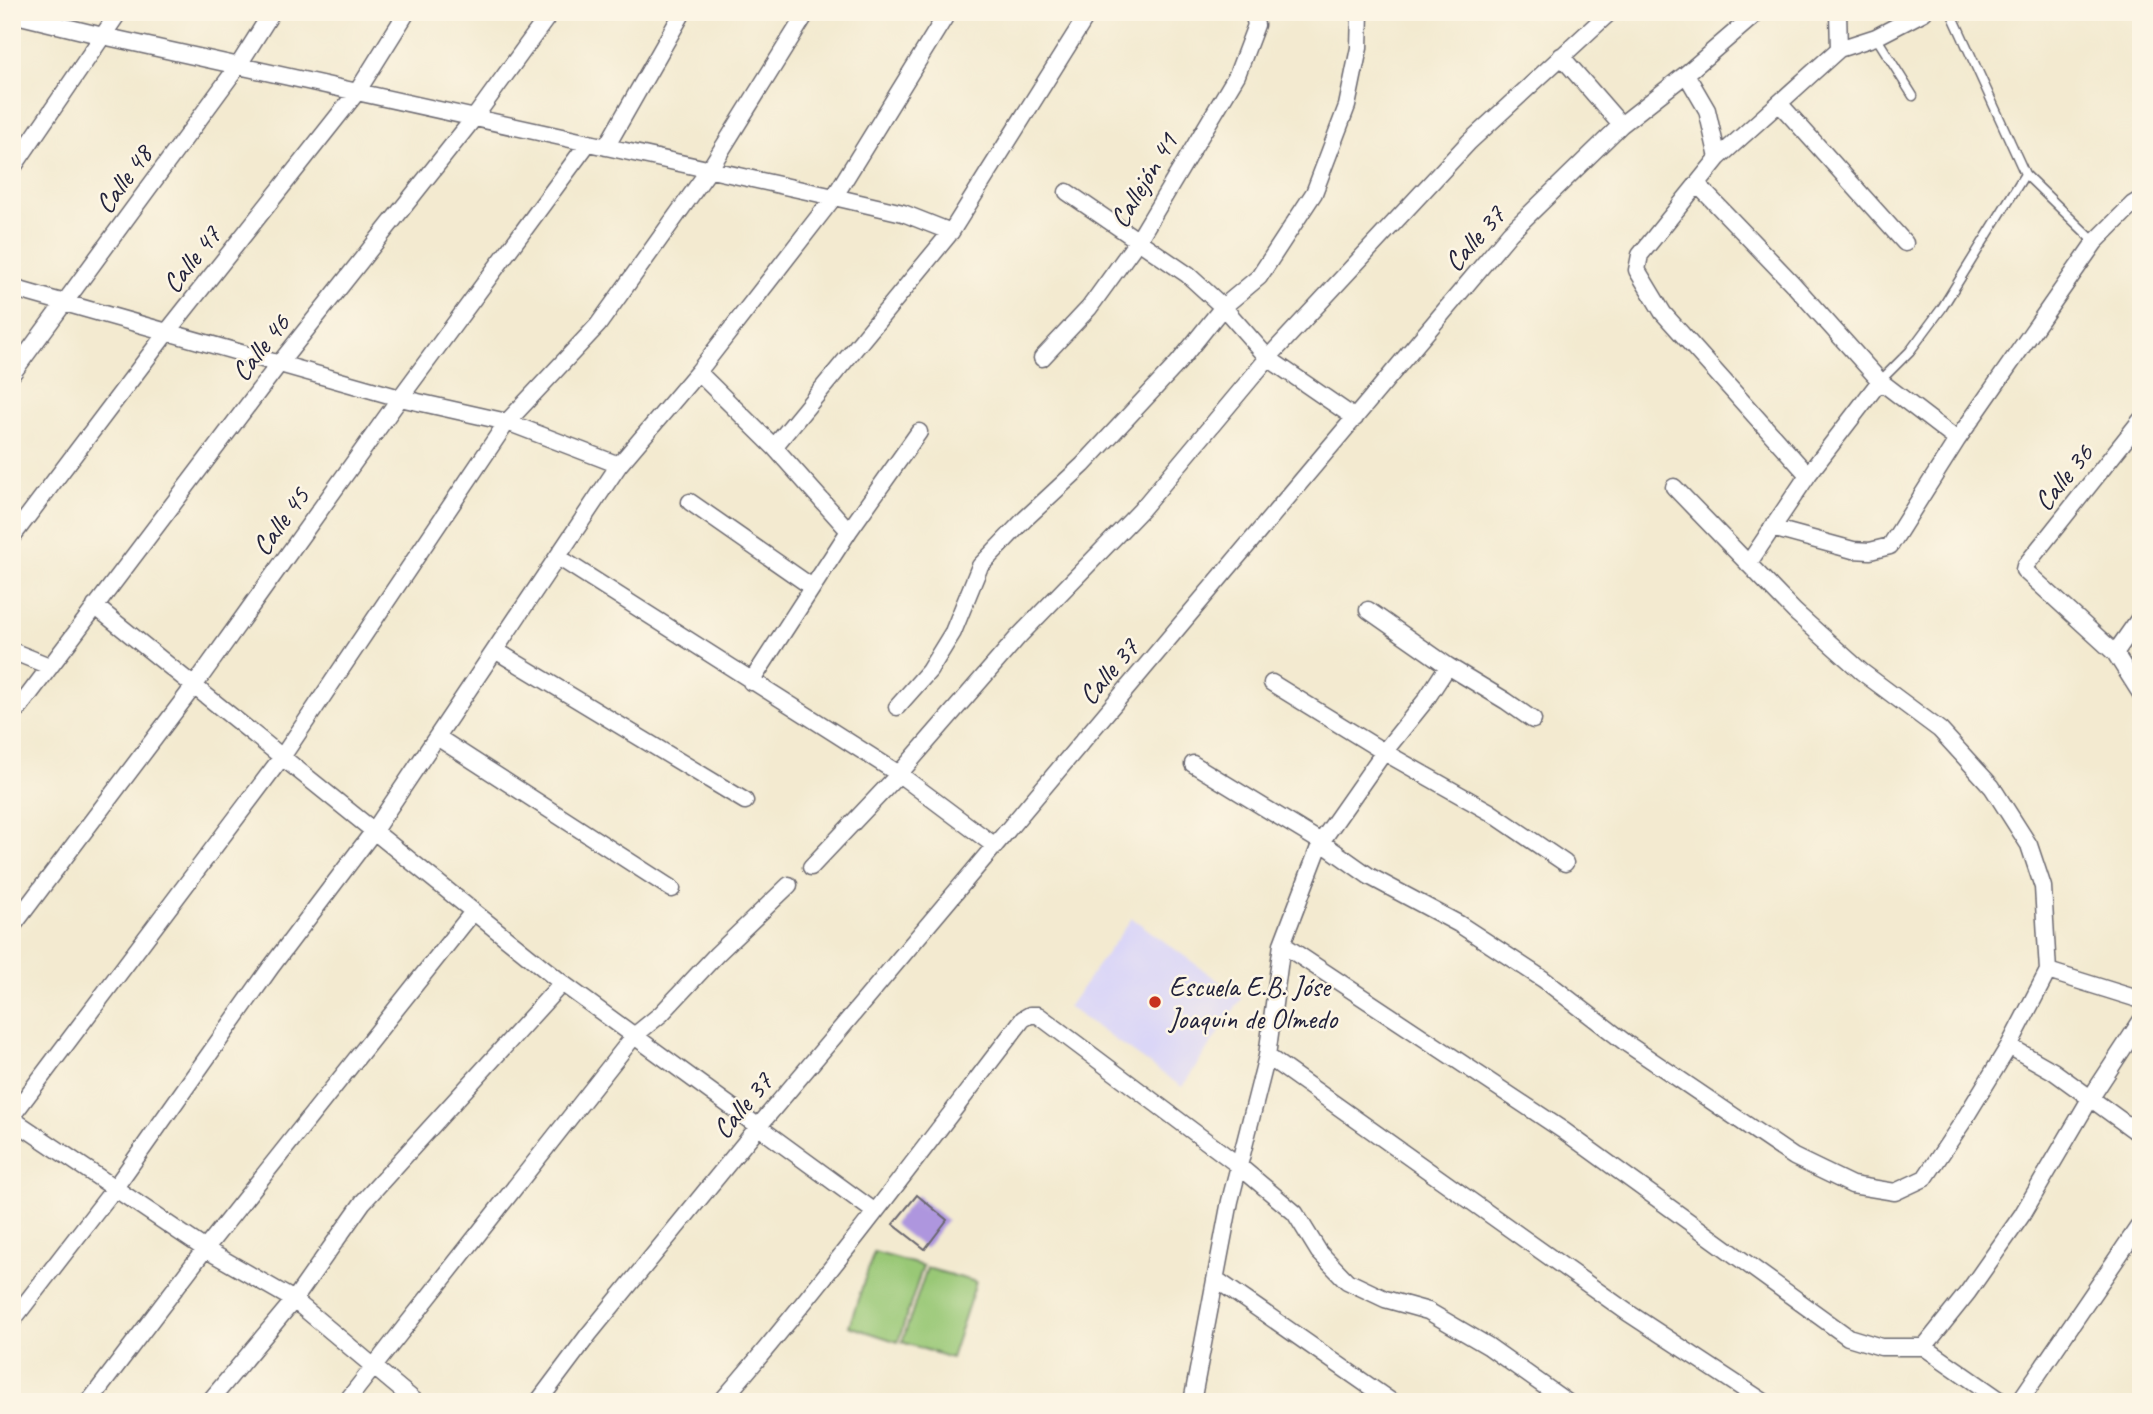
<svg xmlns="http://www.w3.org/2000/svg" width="2153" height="1414" viewBox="0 0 2153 1414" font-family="Caveat,sans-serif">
<rect width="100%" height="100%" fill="#fcf5e5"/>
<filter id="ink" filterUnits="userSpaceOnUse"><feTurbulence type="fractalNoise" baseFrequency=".0143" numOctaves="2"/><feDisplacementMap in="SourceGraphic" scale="14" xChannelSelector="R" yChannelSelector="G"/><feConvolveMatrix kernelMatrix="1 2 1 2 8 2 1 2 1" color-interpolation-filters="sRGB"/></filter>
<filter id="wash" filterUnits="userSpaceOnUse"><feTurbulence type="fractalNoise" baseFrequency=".00686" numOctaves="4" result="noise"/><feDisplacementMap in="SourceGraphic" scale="28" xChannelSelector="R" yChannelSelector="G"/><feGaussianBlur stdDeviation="1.57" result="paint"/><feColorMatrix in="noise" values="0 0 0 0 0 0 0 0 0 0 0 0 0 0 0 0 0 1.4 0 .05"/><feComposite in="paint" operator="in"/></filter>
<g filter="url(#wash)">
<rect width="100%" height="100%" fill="#f3ead0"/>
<path fill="#dad6f7" d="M1132 918 1242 998 1182 1087 1068 1007Z"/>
<path fill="#99c876" stroke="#5e7558" stroke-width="2" d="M874 1252 923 1266 898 1342 849 1326Z
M927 1268 976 1282 951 1358 902 1342Z"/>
<g id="blocks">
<path fill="#ae96de" d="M917 1195 947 1220 925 1249 893 1224Z"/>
</g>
</g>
<g filter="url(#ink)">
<use href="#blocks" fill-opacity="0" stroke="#6b686f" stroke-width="2"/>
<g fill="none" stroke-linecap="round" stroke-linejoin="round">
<g stroke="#6b686f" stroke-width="11">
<path id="lane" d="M1951 12 2025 174 2095 242
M1876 37 1913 96
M1880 381 1910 351 1942 308 2025 174"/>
</g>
<g stroke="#6b686f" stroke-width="19">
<path id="street" d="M12 14 103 36 834 197 903 213 951 232
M1839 49 1876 37 1924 12
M1561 56 1621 125
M1686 74 1707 110 1718 158 1640 255 1637 270 1663 313 1808 475
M1779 103 1905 243
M606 147 683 12
M1718 158 1839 49 1838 12
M12 169 119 12
M1697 184 1793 284 1880 381 1957 440
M1067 192 1188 275 1223 307 1268 358 1355 418
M12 288 400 398 507 422 619 465
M1042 358 1089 308 1139 239 1237 75 1256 25 1253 12
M698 372 774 447 849 531 751 682
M12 374 238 66 272 12
M2141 420 2025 566 2024 570 2115 653 2141 694
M774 447 951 232 1089 12
M690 502 812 587
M1772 528 1853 550 1870 551 1890 546 1957 440 2095 242 2133 204 2141 199
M849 531 919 432
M12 537 167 332 357 92 407 12
M558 557 899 774 995 846
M1748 564 1808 475 1880 381
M95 606 562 983 875 1212
M1368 610 1448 666 1506 701 1533 720
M495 650 745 801
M12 651 49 666
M2115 653 2141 616
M1272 683 1384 752 1490 812 1565 863
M897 707 929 671 953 632 980 566 1025 519 1083 465 1178 363 1223 307 1259 277 1314 193 1347 106 1359 48 1360 12
M12 717 279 364 474 118 551 12
M437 737 672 889
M1193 764 1321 842 1369 876 1459 924 1543 979 1626 1043 1794 1157 1852 1185 1895 1192 1925 1178 1962 1123 2009 1046 2048 971 2043 887 2029 845 1992 787 1940 730 1862 672 1795 612 1674 487
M811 867 899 774 1018 637 1141 510 1268 358 1443 170 1469 142 1610 12
M12 927 194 686 400 398 588 143
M1282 944 1564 1131 1848 1337 1881 1347H1924L2003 1402
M2048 971 2141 1000
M2009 1046 2053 1071 2141 1135
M1267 1056 1627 1312 1764 1402
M12 1116 282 757 507 422 598 325 709 170 807 12
M12 1119 205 1249 294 1300 416 1402
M1217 1280 1392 1402
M12 1321 114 1189 271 967 373 832 619 465 698 372 834 197 948 12
M1924 1347 1968 1292 2022 1215 2090 1099 2141 1021
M89 1402 205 1249 473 912
M209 1402 294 1300 363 1202 562 983
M346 1402 634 1036 661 1014 717 954 789 885
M538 1402 589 1334 758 1127 1510 233 1621 125 1686 74 1758 12
M721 1402C827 1279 924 1148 1023 1019L1030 1015H1038L1238 1165 1295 1213 1319 1252 1347 1281 1385 1299 1428 1311 1488 1346 1567 1402
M1192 1402 1230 1201 1267 1056 1282 944 1321 842 1384 752 1425 701 1448 666
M2019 1402 2141 1223"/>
</g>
<use href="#lane" stroke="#fff" stroke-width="8"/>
<use href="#street" stroke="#fff" stroke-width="16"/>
</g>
</g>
<circle fill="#c8321e" stroke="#fcf5e5" stroke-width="2.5" cx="1155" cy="1002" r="7"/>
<g text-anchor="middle" stroke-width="5" stroke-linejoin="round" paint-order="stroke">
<g font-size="28" fill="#22223b" stroke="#fcf5e5">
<text transform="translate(123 179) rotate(-54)" y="10">Calle 48</text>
<text transform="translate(1143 180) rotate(-59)" y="10">Callejón 41</text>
<text transform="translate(1474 238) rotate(-49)" y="10">Calle 37</text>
<text transform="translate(191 259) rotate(-52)" y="10">Calle 47</text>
<text transform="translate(260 347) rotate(-52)" y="10">Calle 46</text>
<text transform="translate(2063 477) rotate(-51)" y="10">Calle 36</text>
<text transform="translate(280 521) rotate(-54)" y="10">Calle 45</text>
<text transform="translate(1108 671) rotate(-50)" y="10">Calle 37</text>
<text transform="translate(742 1105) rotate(-50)" y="10">Calle 37</text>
</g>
<g font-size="28" fill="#22223b" stroke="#fcf5e5" text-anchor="start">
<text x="1169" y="996">Escuela E.B. Jóse<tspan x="1169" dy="32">Joaquin de Olmedo</tspan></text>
</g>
</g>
<rect width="2153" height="1414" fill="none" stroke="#fcf5e5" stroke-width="42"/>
</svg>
